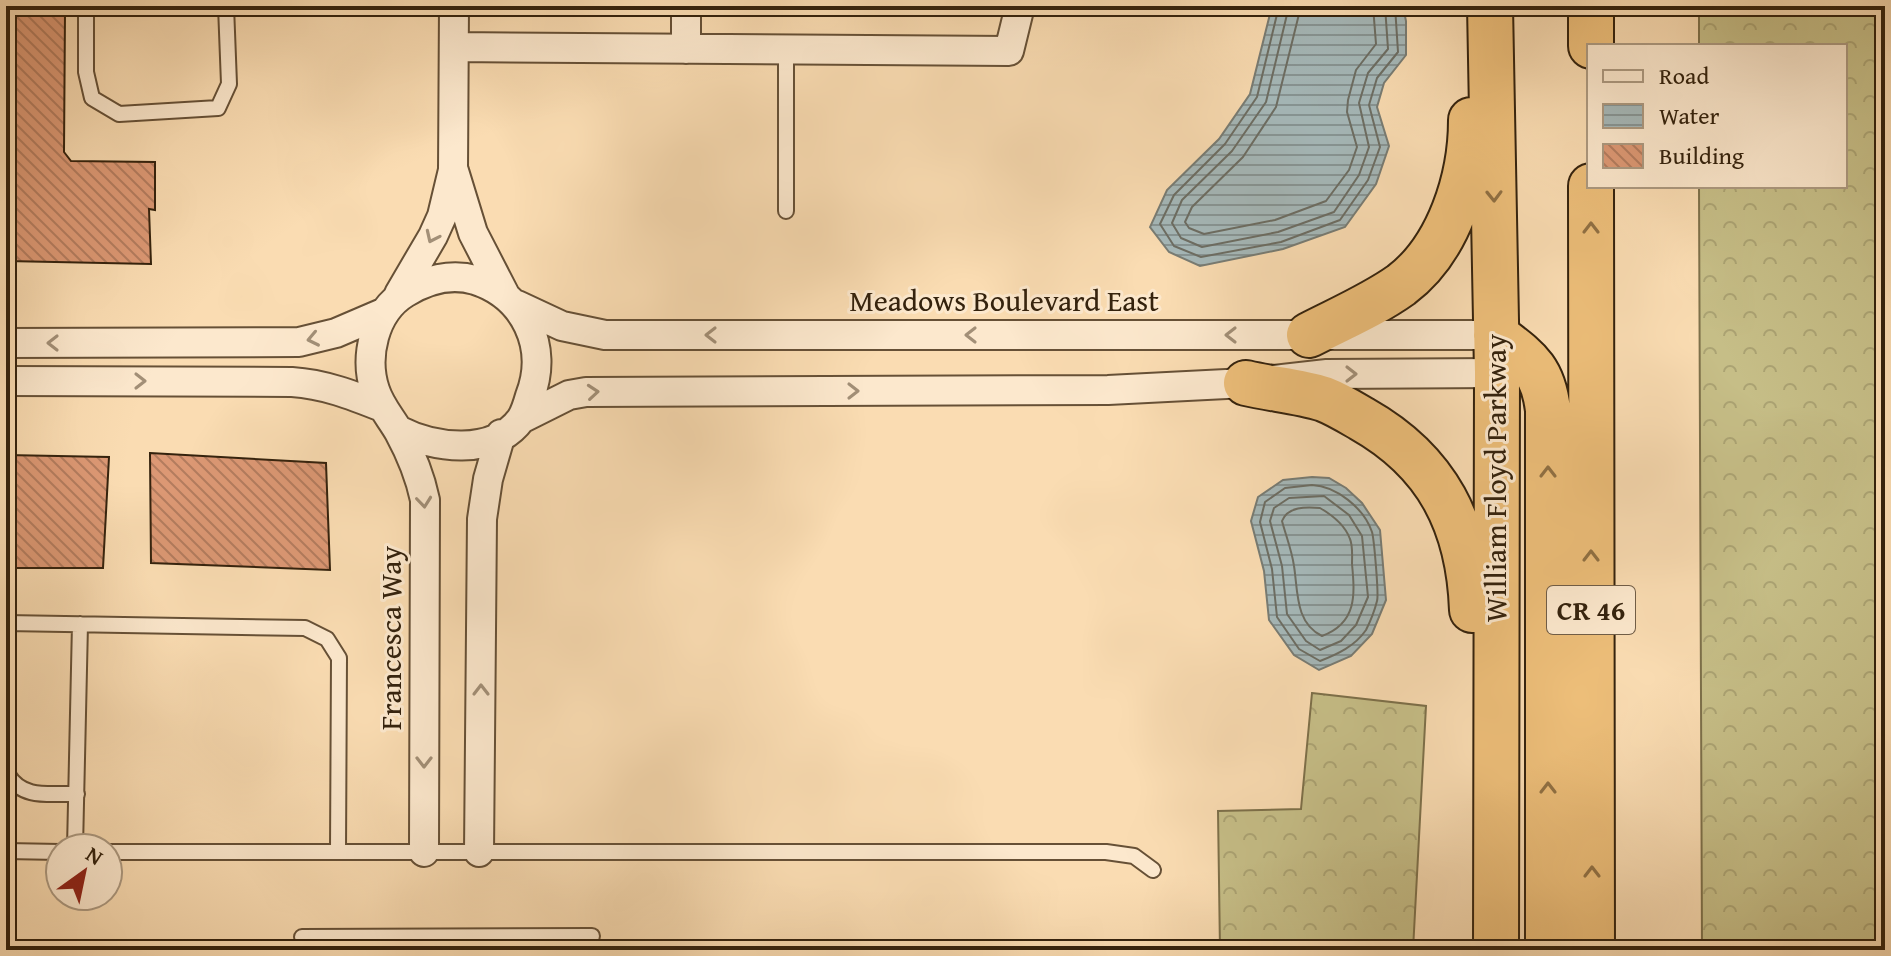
<svg xmlns="http://www.w3.org/2000/svg" width="1891" height="956" viewBox="0 0 1891 956" font-family="'Gentium Book Plus',serif">
<defs>
<pattern id="forest-crowns" width="20" height="18" patternUnits="userSpaceOnUse" patternTransform="scale(2)"><rect width="20" height="18" fill="#c6be87"/><path d="M2 6a3 3 0 1 1 6 0M12 15a3 3 0 1 1 6 0" fill="none" stroke="#aba373"/></pattern>
<pattern id="water-rules" width="6" height="5" patternUnits="userSpaceOnUse" patternTransform="scale(2)"><rect width="6" height="5" fill="#a5b8b9"/><path d="M0 2.5h6" fill="none" stroke="#879595"/></pattern>
<pattern id="building-back-hatch" width="6" height="6" patternUnits="userSpaceOnUse" patternTransform="scale(2)"><rect width="6" height="6" fill="#dc9874"/><path d="M-1 5l2 2M0 0l6 6M5-1l2 2" fill="none" stroke="#b37c5e"/></pattern>
</defs>
<rect width="100%" height="100%" fill="#fadcb2"/>
<filter id="stains"><feTurbulence type="fractalNoise" baseFrequency=".0025" numOctaves="4"/><feColorMatrix values="0 0 0 0 .2 0 0 0 0 .09 0 0 0 0 .02 0 0 0 .5 -.17"/></filter>
<radialGradient id="worn" r=".72"><stop offset=".6" stop-color="#630" stop-opacity="0"/><stop offset="1" stop-color="#630" stop-opacity=".3"/></radialGradient>
<path fill="url(#forest-crowns)" stroke="#7d704a" stroke-width="2" d="M1699 6H1885V950H1702L1699 186H1845V46H1699Z
M1312 693 1426 706 1413 950H1220L1218 811 1301 809Z"/>
<path fill="url(#water-rules)" stroke="#787c74" stroke-width="2" d="M1272 6H1403L1406 21V55L1384 83 1377 107 1389 146 1376 184 1345 227 1283 249 1200 266 1169 252 1150 227 1167 190 1219 139 1250 94Z
M1312 477 1329 478 1346 488 1362 503 1380 530 1386 600 1372 634 1351 656 1319 670 1294 655 1269 620 1264 571 1251 521 1258 497 1283 480Z"/>
<g fill="none" stroke-linecap="round" stroke-linejoin="round">
<path stroke="#6c6d63" stroke-width="2" d="M1279 6 1257 97 1225 144 1174 195 1160 224 1174 246 1201 257 1281 242 1340 220 1368 180 1380 147 1369 105 1377 78 1398 52 1395 6
M1289 6 1266 102 1232 151 1182 200 1172 223 1181 238 1202 247 1278 232 1334 212 1359 175 1369 147 1359 103 1368 73 1388 49 1385 6
M1301 6 1276 107 1243 157 1192 207 1185 222 1189 228 1204 234 1275 220 1326 201 1349 170 1357 147 1347 112 1348 100 1356 70 1376 44 1373 6
M1312 485C1336 486 1364 508 1372 532 1374 539 1379 595 1377 601 1375 609 1370 622 1366 630 1355 646 1338 654 1320 661L1299 649 1277 617 1272 569 1260 522 1265 502 1285 488Z
M1324 496 1349 515 1362 536 1368 597 1356 625 1341 641 1320 650 1306 641 1287 614 1282 566 1270 521 1274 508 1289 498Z
M1320 508C1332 515 1345 525 1350 539 1353 546 1352 556 1352 564 1355 595 1357 623 1322 636 1295 623 1298 591 1294 566 1292 551 1286 536 1282 521 1288 506 1306 507 1320 508Z"/>
</g>
<path fill="url(#building-back-hatch)" stroke="#34220d" stroke-width="2" d="M6 11 65 13 64 152 71 161 155 162V210L149 209 151 264 7 261Z
M150 453 326 463 330 570 151 563Z
M6 455 109 457 103 568H6Z"/>
<g fill="none" stroke-linecap="round" stroke-linejoin="round">
<g stroke="#665036" stroke-width="18">
<path id="lane" d="M86 6V72L92 98 119 114 218 108 229 84 226 6
M786 49V211
M6 623 305 628 327 639 339 658 338 851
M7 623 8 775C23 800 51 793 77 794
M75 848 80 624
M6 851 60 852
M108 852H1106L1134 856 1153 870
M302 937 592 936"/>
</g>
<g stroke="#665036" stroke-width="32">
<path id="street" d="M454 47 1009 51 1020 6
M686 49V6
M454 171 473 233 505 295
M399 294 433 236 442 216 453 170 454 6
M517 305 562 326 605 335H1496
M6 343 299 342 336 333 385 312
M6 381 292 382C324 384 352 395 382 407
M521 419 569 395 586 392 1108 390 1246 383 1327 374 1497 373
M398 430C433 448 493 457 521 419 525 413 528 403 530 396 549 347 525 296 475 280 451 273 426 280 405 293 374 312 364 357 375 390 380 406 391 418 399 432 411 454 420 476 425 500L424 852
M479 852 482 519 488 479 501 434"/>
</g>
<g stroke="#34220d" stroke-width="48">
<path id="highway" d="M1490 6 1497 373 1496 950
M1591 6V46
M1591 186 1592 950
M1309 335C1340 319 1373 305 1401 285 1449 249 1471 178 1471 120
M1496 335C1527 359 1543 368 1548 410V950
M1246 383C1271 389 1299 391 1324 399 1337 404 1350 412 1362 419 1438 462 1469 525 1472 610"/>
</g>
<use href="#lane" stroke="#fce8cd" stroke-width="14"/>
<use href="#street" stroke="#fce8cd" stroke-width="28"/>
<use href="#highway" stroke="#edbe79" stroke-width="44"/>
</g>
<defs><path id="oneway-chevron" d="M-2-3.5L2.5 0L-2 3.5" fill="none" stroke-width="1.6" stroke-linecap="round" stroke-linejoin="round" transform="scale(2)"/></defs>
<g stroke="#907043">
<use href="#oneway-chevron" transform="translate(1494 196) rotate(89)"/>
<use href="#oneway-chevron" transform="translate(1591 228) rotate(-90)"/>
<use href="#oneway-chevron" transform="translate(1548 472) rotate(-90)"/>
<use href="#oneway-chevron" transform="translate(1591 556) rotate(-90)"/>
<use href="#oneway-chevron" transform="translate(1548 788) rotate(-90)"/>
<use href="#oneway-chevron" transform="translate(1592 872) rotate(-90)"/>
</g>
<g stroke="#a28f77">
<use href="#oneway-chevron" transform="translate(432 237) rotate(115)"/>
<use href="#oneway-chevron" transform="translate(711 335) rotate(180)"/>
<use href="#oneway-chevron" transform="translate(971 335) rotate(180)"/>
<use href="#oneway-chevron" transform="translate(1231 335) rotate(180)"/>
<use href="#oneway-chevron" transform="translate(313 339) rotate(168)"/>
<use href="#oneway-chevron" transform="translate(53 343) rotate(180)"/>
<use href="#oneway-chevron" transform="translate(1351 374)"/>
<use href="#oneway-chevron" transform="translate(140 381)"/>
<use href="#oneway-chevron" transform="translate(853 391)"/>
<use href="#oneway-chevron" transform="translate(593 392) rotate(-5)"/>
<use href="#oneway-chevron" transform="translate(424 502) rotate(84)"/>
<use href="#oneway-chevron" transform="translate(481 690) rotate(-90)"/>
<use href="#oneway-chevron" transform="translate(424 762) rotate(90)"/>
</g>
<g text-anchor="middle" stroke-width="6" stroke-linejoin="round" paint-order="stroke">
<rect fill="#fce8cd" stroke="#705d47" stroke-width="2" x="1547" y="586" width="88" height="48" rx="6"/>
<g font-size="28" font-weight="bold" fill="#34220d">
<text x="1591" y="620">CR 46</text>
</g>
<g font-size="30" fill="#34220d" stroke="#fce8cd">
<text x="1004" y="311">Meadows Boulevard East</text>
<text transform="translate(1496 478) rotate(-90)" y="10">William Floyd Parkway</text>
<text transform="translate(391 638) rotate(-90)" y="10">Francesca Way</text>
</g>
</g>
<rect width="1891" height="956" fill="none" stroke="#fadcb2" stroke-width="32"/>
<rect x="8" y="8" width="1875" height="940" fill="none" stroke="#34220d" stroke-width="4"/>
<rect x="16" y="16" width="1859" height="924" fill="none" stroke="#34220d" stroke-width="2"/>
<rect x="1587" y="44" width="260" height="144" fill="#fce8cd" stroke="#ac9980" stroke-width="2"/>
<rect x="1603" y="70" width="40" height="12" fill="#fce8cd" stroke="#ac9980" stroke-width="2"/>
<text x="1659" y="84" font-size="24" fill="#34220d">Road</text>
<rect x="1603" y="104" width="40" height="24" fill="url(#water-rules)" stroke="#ac9980" stroke-width="2"/>
<text x="1659" y="124" font-size="24" fill="#34220d">Water</text>
<rect x="1603" y="144" width="40" height="24" fill="url(#building-back-hatch)" stroke="#ac9980" stroke-width="2"/>
<text x="1659" y="164" font-size="24" fill="#34220d">Building</text>
<g transform="translate(84 872) rotate(33)"><circle r="38" fill="#fce8cd" stroke="#ac9980" stroke-width="2"/>
<path d="M0-6L14 30L0 20L-14 30Z" fill="#8f2418"/>
<text y="-12" font-size="22" font-weight="bold" text-anchor="middle" fill="#34220d">N</text>
</g>
<rect width="100%" height="100%" filter="url(#stains)"/>
<rect width="100%" height="100%" fill="url(#worn)"/>
</svg>
